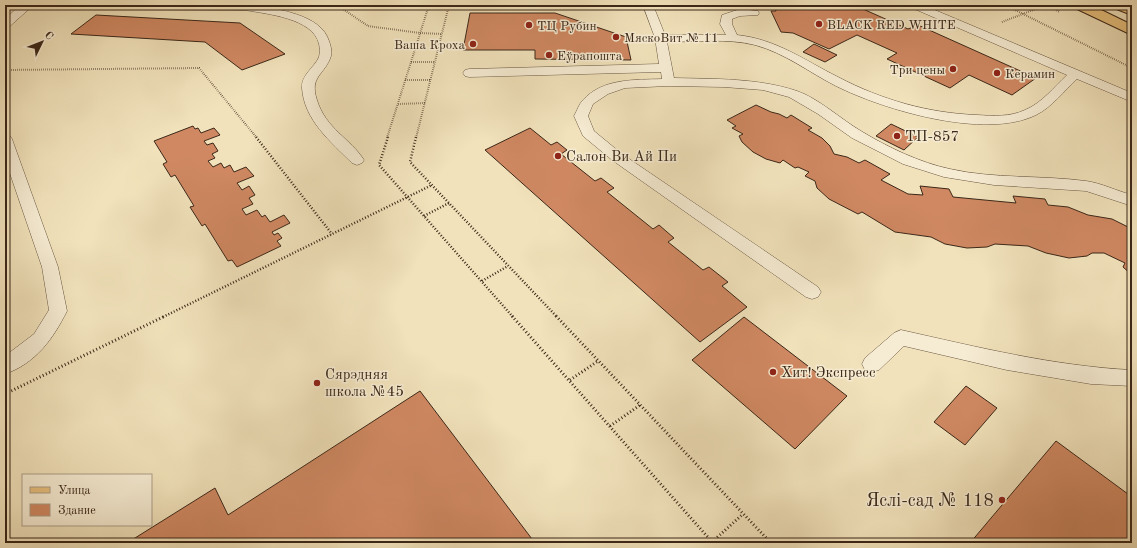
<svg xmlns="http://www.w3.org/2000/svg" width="1137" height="548" viewBox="0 0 1137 548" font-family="'Old Standard TT',serif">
<rect width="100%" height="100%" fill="#f1e2bb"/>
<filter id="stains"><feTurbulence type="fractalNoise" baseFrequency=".005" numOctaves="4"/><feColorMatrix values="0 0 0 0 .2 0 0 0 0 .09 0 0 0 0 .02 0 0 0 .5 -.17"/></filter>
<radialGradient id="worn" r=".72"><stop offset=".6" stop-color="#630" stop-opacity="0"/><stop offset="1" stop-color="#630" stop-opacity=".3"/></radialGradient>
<path fill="#cf8862" stroke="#3b2718" d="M774 5H854L908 29 918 25 1036 78 1012 95 969 75 950 88 887 59 897 53 857 35 829 49 793 33 781 32 771 11H776Z
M470 13H555L626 37 631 60 535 59V50H463Z
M96 15 240 23 285 54 242 70 205 42 71 34Z
M814 44 837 55 825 62 803 52Z
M756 105 771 112 779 114 787 118 791 115 812 128 808 130 822 138 830 146 834 154 847 157 859 163 865 160 890 174 881 180 908 194 923 195 920 186 949 189 953 197 1016 203 1013 196 1045 199 1048 205 1068 207 1088 215 1112 219 1132 229V275L1123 267 1125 263 1104 253H1092L1087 256 1069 258 1046 253 1028 246 995 244 987 247 967 248 945 244 931 237 895 232 862 212 858 214 829 199 817 188 815 181 805 176 809 172 798 167 795 168 783 160 780 163 766 159 753 152 742 142 739 136 743 134 732 128 736 126 727 120Z
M891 124 918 137 904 150 876 136Z
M193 126 195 129 198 128 201 133 214 128 220 135 204 141 207 145 213 143 218 151 212 154 215 158 208 161 213 167 221 163 224 168 230 165 234 172 246 167 254 176 237 183 242 190 249 186 255 195 249 198 253 204 242 209 246 215 257 210 262 217 265 215 270 222 284 215 290 223 272 232 274 235 278 233 282 238 277 241 281 246 237 267 232 260 228 261 205 224 202 226 190 207 194 206 175 175 171 177 163 164 167 162 154 141Z
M530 128 551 145 557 142 567 150 561 154 595 181 601 178 614 188 607 192 653 229 659 225 674 238 668 242 703 270 709 267 728 282 722 286 747 307 700 342 485 150Z
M744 317 847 396 795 449 692 360Z
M966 386 997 408 965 445 934 422Z
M420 391 535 543H127L215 488 228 515Z
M1056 441 1132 497V543H970Z"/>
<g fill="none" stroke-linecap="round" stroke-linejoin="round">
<g stroke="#685641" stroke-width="1">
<path id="lane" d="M5 5H252C276 9 321 14 329 41 331 46 332 52 331 56 325 75 309 76 317 100 326 129 350 138 364 160L362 163 357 165 352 163C331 142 304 120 302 88 301 75 314 68 319 57 320 53 320 48 319 44 313 18 267 14 245 10L29 9 9 27 5 28V19L16 9H5Z
M643 5H653L665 35H726L720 24 722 15 740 9 758 11 759 13 758 15 740 16 732 19V24L737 35C776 39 804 60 838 77 882 100 928 113 977 115 994 116 1010 117 1025 110 1042 103 1054 87 1067 75L910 7 909 5H923L1132 93V102L1077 79C1064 91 1052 107 1036 115 985 140 884 110 836 86 810 73 785 53 755 45 727 38 696 42 667 42L674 78C715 79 758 78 797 91 818 98 842 120 861 131 887 147 921 163 950 169 994 179 1041 175 1086 181 1101 183 1117 191 1132 195V206L1086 191 994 185 944 177 903 164 852 138 818 114 789 97 763 90 724 87 668 86 625 88 608 94 593 104 588 116 594 131 622 154 818 287 821 292 818 297 812 299 806 297 612 160 583 136 574 116C577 111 579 104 583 100 603 78 635 80 662 79L661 72 469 77 465 76 463 73 465 70 469 69 659 64 655 38Z
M5 135 10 136 12 139 58 267 67 311C53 339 36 363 5 374V356L34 334 49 310 42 267 5 159Z
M901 330C977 347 1054 366 1132 370V386L1091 384 1007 370 904 346 879 370 872 372 865 370 862 364 865 358 894 333Z"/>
</g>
<g stroke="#3b2718" stroke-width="2">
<path id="primary" d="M1073 5H1091L1132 25V35L1075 8Z
M1112 5 1132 6V15L1114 8Z"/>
</g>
<path stroke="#3b2718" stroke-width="2" stroke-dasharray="0.5 1.5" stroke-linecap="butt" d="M337 5 368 26 420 33 442 34
M1005 5 1132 68
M1046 5 1060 12
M1002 22 1046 5
M411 62H434
M5 70 199 68 257 138
M405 80H430
M398 104 425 103
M387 138 429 5
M416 138 449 5"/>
<path stroke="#3b2718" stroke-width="2.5" stroke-dasharray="1 2" stroke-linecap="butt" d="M256 137 332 234
M388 137 379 165 513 317
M416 137 410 162 557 317
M424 216 449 203
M482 281 508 266
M163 317 432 185"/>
<path stroke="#3b2718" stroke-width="3" stroke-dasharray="1 2.5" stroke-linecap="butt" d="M512 316 713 543
M556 316 771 543
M570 380 598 361
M5 394 165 316
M610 426 640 405
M712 542 743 514"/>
<use href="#lane" fill="#f6ecd3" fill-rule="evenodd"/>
<use href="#primary" fill="#e8c17e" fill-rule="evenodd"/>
</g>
<g fill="#8f2418" stroke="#f6ecd3" stroke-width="1.5">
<circle cx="819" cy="24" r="4"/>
<circle cx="529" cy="25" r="4"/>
<circle cx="616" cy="37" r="4"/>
<circle cx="473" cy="44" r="4"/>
<circle cx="549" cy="55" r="4"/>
<circle cx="953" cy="69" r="4"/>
<circle cx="997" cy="73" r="4"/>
<circle cx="897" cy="136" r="4"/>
<circle cx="558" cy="156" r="4"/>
<circle cx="773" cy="372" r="4"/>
<circle cx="317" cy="383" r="4"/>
<circle cx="1002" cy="500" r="4"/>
</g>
<g text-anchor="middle" stroke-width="3" stroke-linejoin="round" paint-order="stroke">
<g font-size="13" fill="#3b2718" stroke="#f6ecd3" text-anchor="start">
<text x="827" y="29">BLACK RED WHITE</text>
<text x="537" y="30">ТЦ Рубин</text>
<text x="624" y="42">МяскоВит № 11</text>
<text x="465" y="49" text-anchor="end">Ваша Кроха</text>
<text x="557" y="60">Еўрапошта</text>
<text x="945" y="74" text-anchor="end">Три цены</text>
<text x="1005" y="78">Керамин</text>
</g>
<g font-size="15" fill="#3b2718" stroke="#f6ecd3" text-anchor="start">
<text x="905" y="141">ТП-857</text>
<text x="566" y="161">Салон Ви Ай Пи</text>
<text x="781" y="377">Хит! Экспресс</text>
<text x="325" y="379">Сярэдняя<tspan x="325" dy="17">школа №45</tspan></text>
</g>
<g font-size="18" fill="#3b2718" stroke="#f6ecd3" text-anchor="end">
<text x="994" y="506">Яслі-сад № 118</text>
</g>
</g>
<rect width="1137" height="548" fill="none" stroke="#f1e2bb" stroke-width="20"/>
<rect x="6" y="6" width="1125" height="536" fill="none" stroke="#3b2718" stroke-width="2"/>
<rect x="10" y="10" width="1117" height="528" fill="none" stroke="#3b2718"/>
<rect x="22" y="474" width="130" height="52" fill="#f6ecd3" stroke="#ab9d88"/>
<rect x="30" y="487" width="20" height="6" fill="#e8c17e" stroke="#ab9d88"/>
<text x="58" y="494" font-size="12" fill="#3b2718">Улица</text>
<rect x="30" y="504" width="20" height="12" fill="#cf8862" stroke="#ab9d88"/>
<text x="58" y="514" font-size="12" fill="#3b2718">Здание</text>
<g transform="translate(42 42) rotate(47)" stroke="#f6ecd3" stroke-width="3" paint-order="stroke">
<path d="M0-3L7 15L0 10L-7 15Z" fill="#3b2718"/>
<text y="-6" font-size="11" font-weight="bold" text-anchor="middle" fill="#3b2718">С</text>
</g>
<rect width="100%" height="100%" filter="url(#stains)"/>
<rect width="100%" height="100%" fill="url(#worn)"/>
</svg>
